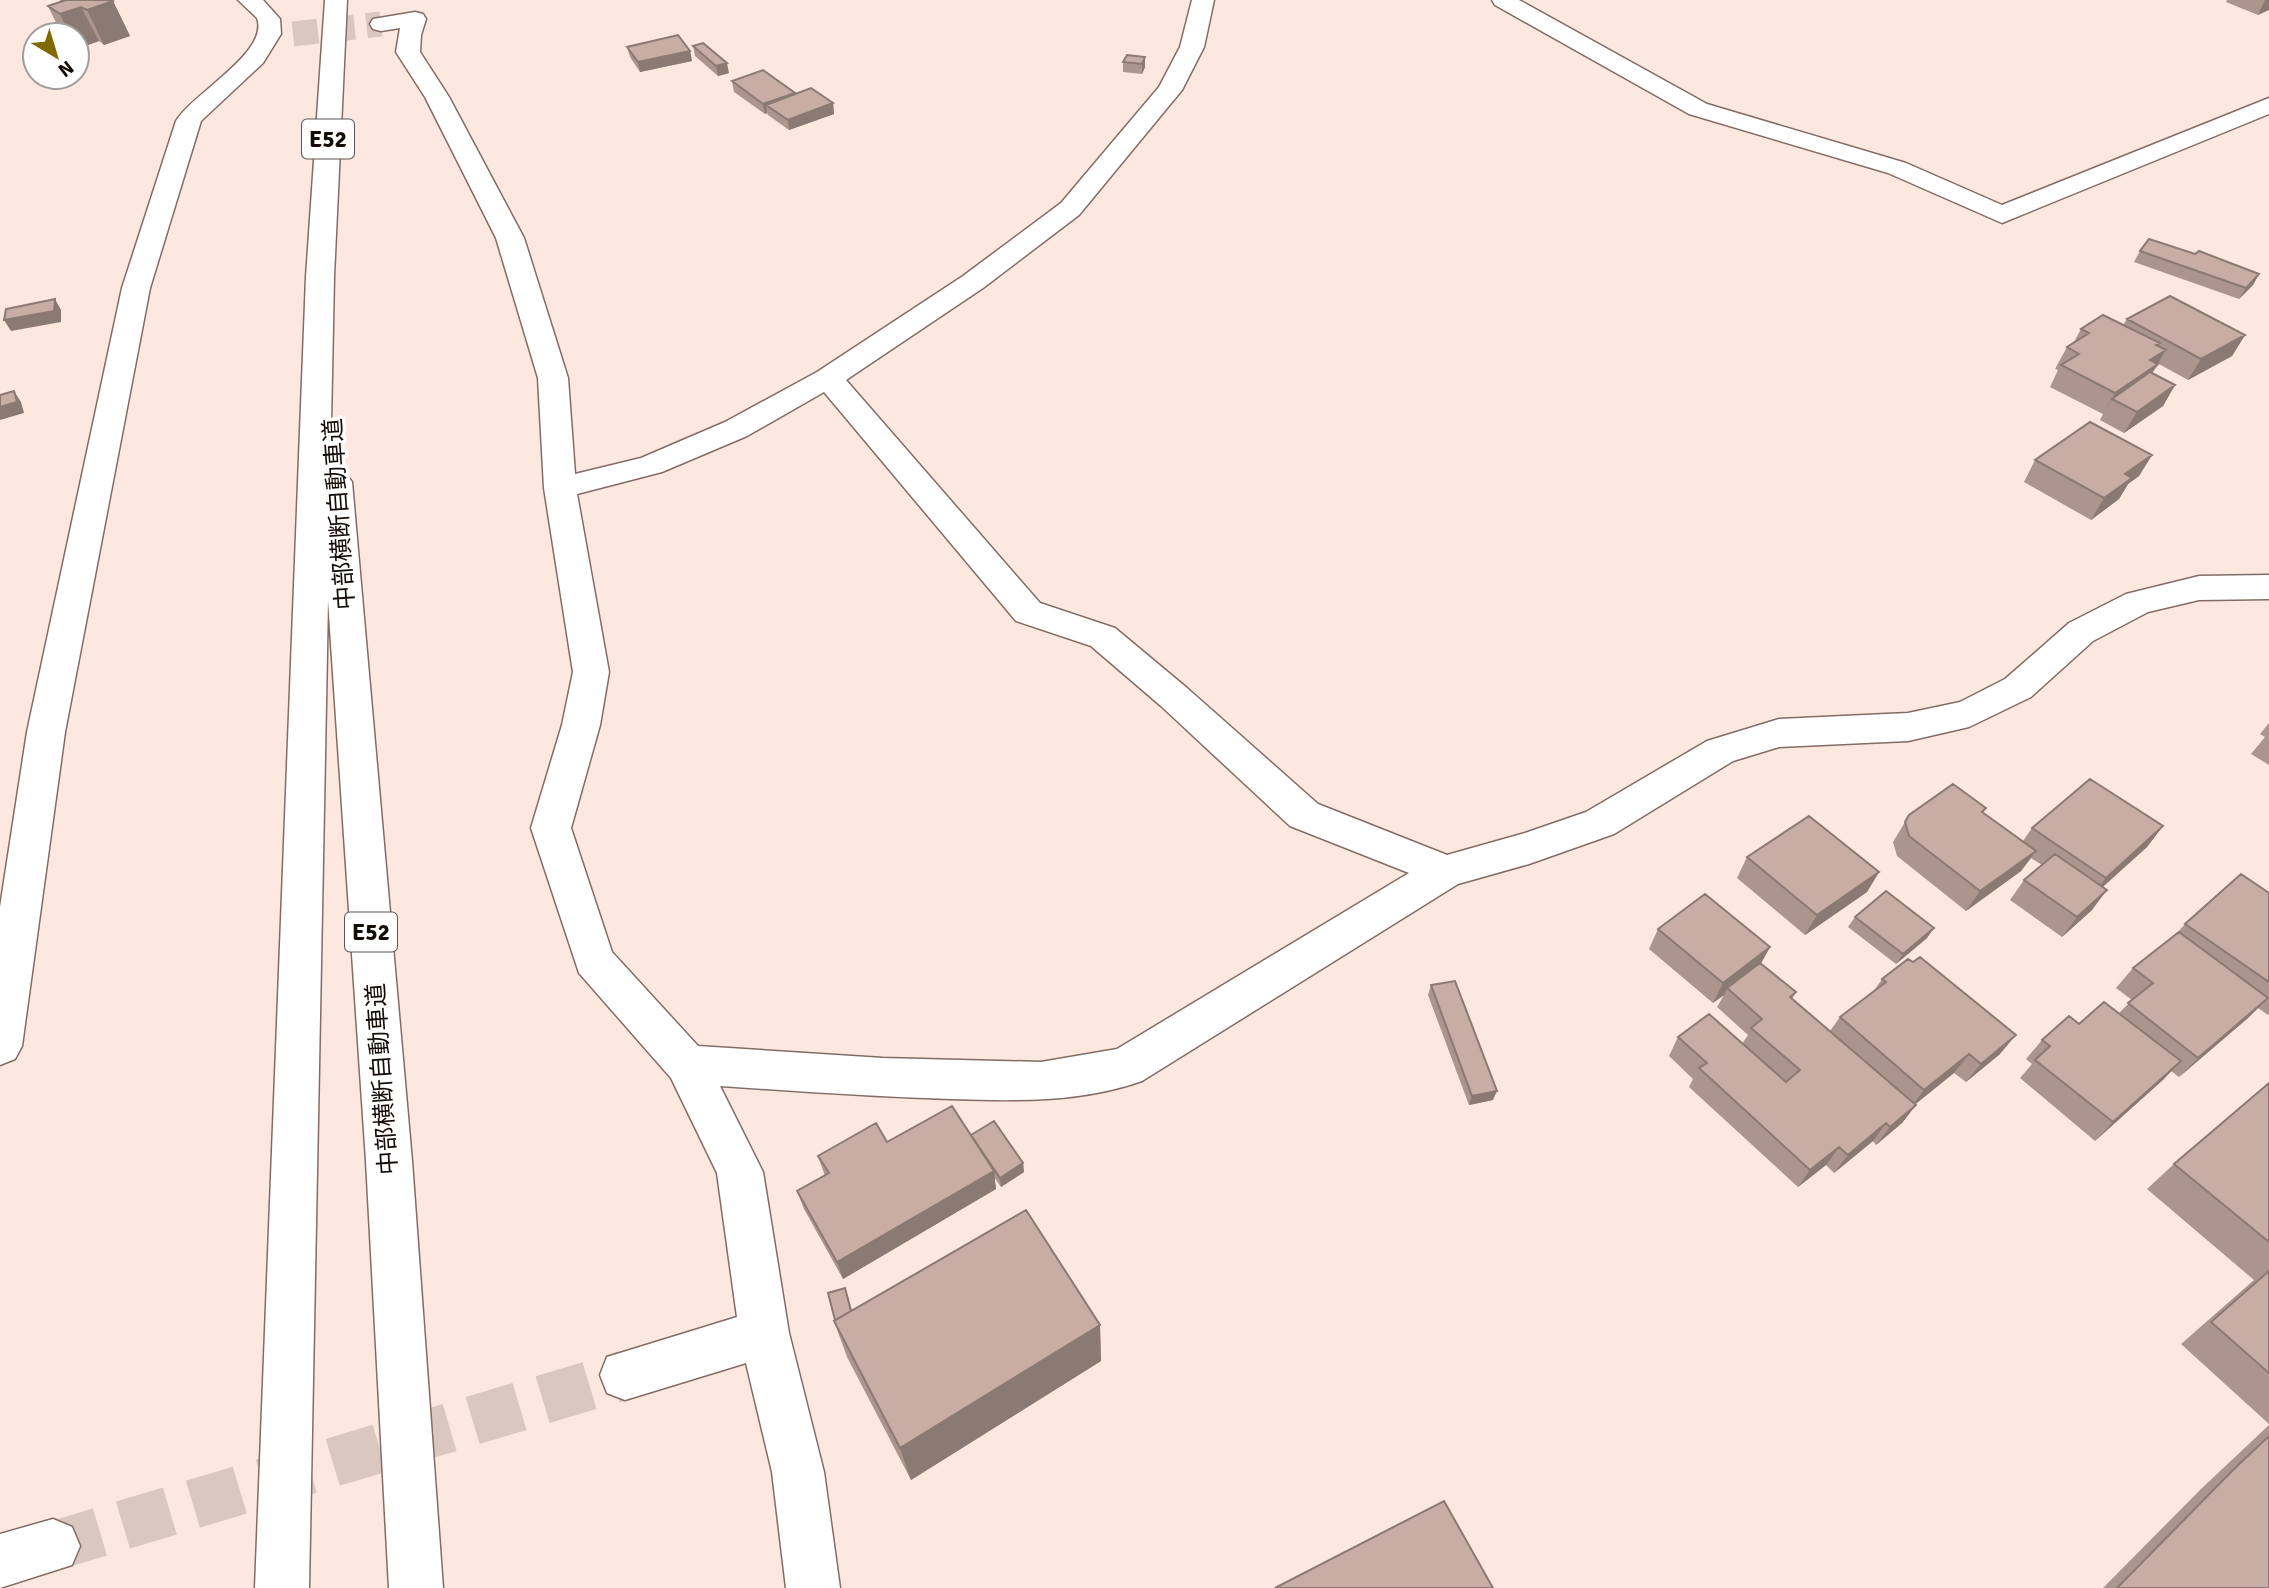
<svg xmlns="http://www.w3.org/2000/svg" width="2269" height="1588" viewBox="0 0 2269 1588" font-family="Signika,'Noto Sans JP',sans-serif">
<rect width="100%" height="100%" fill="#fde8e0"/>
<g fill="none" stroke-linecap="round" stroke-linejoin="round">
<path stroke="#dac7c0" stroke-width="25" stroke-dasharray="25 12" stroke-linecap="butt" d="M293 34 381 24"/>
<path stroke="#dac7c0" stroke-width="49" stroke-dasharray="49 24" stroke-linecap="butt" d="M53 1546 625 1375"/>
<g stroke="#836c64" stroke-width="3">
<path id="street" d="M238 0H263L280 19 281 34 263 63 201 121 150 288 65 732 22 1046 15 1059 0 1065V907L27 732 122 288 176 121C193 93 270 52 257 18Z
M1192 0H1214L1204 47 1182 90 1079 215 983 288 846 380 1040 603 1115 628 1187 688 1318 804 1447 855 1525 833 1586 812 1707 741 1779 719 1908 713 1960 702 2005 679 2069 623 2126 594 2199 576 2269 575V599L2199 600 2148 612 2093 641 2031 697 1969 727 1908 741 1779 747 1733 761 1614 834 1529 864 1458 884 1142 1081C1080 1103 1015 1101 951 1099 874 1097 797 1091 720 1086L763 1172 789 1333 824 1472 840 1588H786L772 1472 746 1363 625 1400 607 1393 600 1375 607 1357 737 1317 717 1173 671 1078 579 973 531 828 562 725 573 672 544 488 538 378 496 238 425 97 396 52 400 28 381 31 373 29 370 24 373 19 415 12 423 14 426 19 421 35 420 52 449 97 524 238 568 378 575 474 641 458 725 422 817 372 963 276 1061 203 1159 87 1180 47ZM824 392 1016 621 1091 646 1161 706 1290 826 1409 873 1117 1049 1041 1062 883 1058 698 1046 612 952 571 828 600 725 609 672 577 494 662 472 747 436Z
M1492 0H1519L1707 104 1906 163 2002 205 2269 98V114L2002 223 1888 173 1689 114 1495 5Z
M53 1519 72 1527 80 1546 72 1565 0 1588V1534Z"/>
</g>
<g stroke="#836c64" stroke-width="3">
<path id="highway" d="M325 0H347L334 277 330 473 347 475 352 482 412 1161 443 1588H389L366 1161 328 600 309 1588H255L306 277Z"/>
</g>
<use href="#street" fill="#fff" fill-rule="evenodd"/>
<use href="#highway" fill="#fff" fill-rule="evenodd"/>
</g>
<path fill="#ab958d" d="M60 0H112L113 1 130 36 104 45 99 41 77 49V35H62L48 6 61 2Z
M2227 0H2269L2258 15 2226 2Z
M693 46 729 73 718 76 695 56Z
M627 47 690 51 692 61 640 72 630 57Z
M1127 55 1145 67 1142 74 1123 72V62Z
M732 81 833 103 834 114 789 130 768 115 767 113 765 114 734 92Z
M2140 251 2195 254 2259 274 2253 285 2239 299 2134 262Z
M2127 319 2245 335 2232 356 2188 380 2159 364 2152 373 2175 385 2163 406 2124 433 2100 420 2103 414 2050 387 2058 370 2055 369 2067 347 2074 342 2081 329 2123 325Z
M2152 455 2139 476 2128 484 2119 499 2091 520 2024 482 2035 460Z
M2269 723V765L2251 754 2265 737 2260 734Z
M1983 812 2023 841 2032 828 2163 826 2147 847 2103 887 2092 910 2062 937 2010 900 2024 880 2042 865 2031 858 2021 871 1966 911 1897 856 1893 842 1905 822Z
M1747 857 1879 872 1867 892 1805 935 1737 878Z
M2269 893V1014L2268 1015 2258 1008 2248 1018 2179 1077 2171 1071 2095 1141 2020 1078 2032 1064 2026 1059 2042 1040 2079 1024 2119 1013 2132 1000 2116 988 2133 968 2177 933 2185 924Z
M1855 917 1927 938 1896 964 1848 927Z
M1658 929 1770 947 1761 963 1796 992 1792 999 1830 1031 1840 1017 1874 991 1882 979 2000 1054 1966 1082 1954 1073 1916 1104V1105L1902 1123 1876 1145 1873 1141 1834 1173 1826 1165 1798 1187 1689 1087 1693 1079 1669 1056 1678 1037 1742 1044 1748 1035 1717 1007 1724 995 1713 1003 1649 949Z
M1431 985 1493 1100 1469 1105 1428 995Z
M2269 1083V1424L2181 1344 2254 1280 2147 1189 2174 1164Z
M972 1137 1023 1163 1024 1172 1001 1187 994 1177 996 1189 843 1279 804 1209 797 1191 825 1176 818 1156 887 1142Z
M848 1296 852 1311 1100 1325 1101 1361 911 1480 847 1357 834 1321Z
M2269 1425V1588H2103L2201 1489Z"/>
<path fill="#8b7973" d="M2265 0H2269V10L2258 15Z
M113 1 130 36 104 45 87 10Z
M81 7 99 41 77 49V35H70L60 14Z
M690 51 692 61 640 72 638 62Z
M1145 57V67L1142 74V64Z
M727 63 729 73 718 76 716 66Z
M795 93 796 103 766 105 767 113 765 114 763 104Z
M833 103 834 114 789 130 788 120Z
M2259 274 2253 285 2239 299 2246 288Z
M55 299 61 310V322L11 331 4 320Z
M2245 335 2232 356 2188 380 2201 359Z
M2166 350 2145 385 2112 399 2103 414 2115 393 2150 360Z
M2175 385 2163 406 2124 433 2137 412Z
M14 391 21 402 24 413 0 420V407Z
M2152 455 2139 476 2128 484 2119 499 2091 520 2104 498 2125 474Z
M2163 826 2147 847 2090 898 2106 878Z
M2036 851 2021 871 1966 911 1980 891Z
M1879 872 1867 892 1805 935 1817 915Z
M2107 890 2092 910 2062 937 2077 917Z
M1934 928 1927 938 1896 964 1903 954Z
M1770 947 1759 967 1727 988 1724 995 1713 1003 1723 983Z
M2268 998 2248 1018 2179 1077 2198 1058Z
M2016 1035 2000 1054 1966 1082 1981 1064Z
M1969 1054 1954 1073 1910 1108 1924 1090Z
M2181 1061 2163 1080 2095 1141 2113 1122Z
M1497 1091 1493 1100 1469 1105 1472 1096Z
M1916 1105 1902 1123 1876 1145 1890 1127Z
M1886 1123 1873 1141 1834 1173 1848 1155Z
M1839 1147 1826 1165 1798 1187 1810 1170Z
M1023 1163 1024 1172 1001 1187 1000 1178Z
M994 1171 996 1189 843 1279 837 1262Z
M1100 1325 1101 1361 911 1480 900 1448Z"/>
<path fill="#c7ada4" stroke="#8b7973" stroke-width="2" d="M66 0H112L113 1 87 10 81 7 60 14 48 6Z
M678 35 690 51 638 62 627 47Z
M703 43 727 63 716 66 693 46Z
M1127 55 1145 57 1142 64 1123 62Z
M763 70 795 93 763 104 732 81Z
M811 88 833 103 788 120 766 105Z
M2149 239 2195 254 2199 251 2259 274 2246 288 2140 251Z
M2170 296 2245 335 2201 359 2127 319Z
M55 299 54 311 4 320 6 309Z
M2103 315 2160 343 2156 345 2166 350 2150 360 2158 364 2115 393 2061 365 2079 354 2067 347 2089 333 2081 329Z
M2150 372 2175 385 2137 412 2112 399Z
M14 391 17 402 0 407V395Z
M2090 422 2152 455 2125 474 2132 478 2104 498 2035 460Z
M2090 779 2163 826 2106 878 2032 828Z
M1953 784 1986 808 1982 812 2036 851 1980 891 1909 836 1905 822 1909 815Z
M1809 816 1879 872 1817 915 1747 857Z
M2055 854 2107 890 2077 917 2024 880Z
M2241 874 2269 893V982L2185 924Z
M1886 891 1934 928 1903 954 1855 917Z
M1705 894 1770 947 1723 983 1658 929Z
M2179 932 2268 998 2198 1058 2128 1003 2153 983 2133 968Z
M1920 957 2016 1035 1981 1064 1969 1054 1924 1090 1840 1017 1886 982 1882 979 1908 959 1913 962Z
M1760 963 1796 992 1790 997 1916 1105 1890 1127 1886 1123 1848 1155 1839 1147 1810 1170 1699 1068 1707 1063 1678 1037 1709 1014 1786 1082 1800 1070 1751 1028 1762 1019 1727 988Z
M1455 981 1497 1091 1472 1096 1431 985Z
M2104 1002 2181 1061 2113 1122 2035 1060 2050 1046 2042 1040 2069 1016 2079 1024Z
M2269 1083V1242L2174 1164Z
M952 1106 994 1171 837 1262 797 1191 829 1173 818 1156 876 1123 887 1142Z
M994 1121 1023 1163 1000 1178 971 1135Z
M1026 1210 1100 1325 900 1448 834 1321Z
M2269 1271V1373L2211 1322Z
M845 1288 851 1311 835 1320 828 1293Z
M2269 1436V1588H2117L2234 1469Z
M1444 1501 1493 1588H1275Z"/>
<g text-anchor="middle" stroke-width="7" stroke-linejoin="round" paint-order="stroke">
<g fill="#fff" stroke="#5a5553" stroke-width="2">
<rect x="302" y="119.5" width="52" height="39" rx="5"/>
<rect x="345" y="912.5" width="52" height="39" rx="5"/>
</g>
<g font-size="23" font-weight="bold" fill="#140c09">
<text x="328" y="147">E52</text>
<text x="371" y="940">E52</text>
</g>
<g font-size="24" fill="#140c09" stroke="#fff">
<text transform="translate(339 514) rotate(-94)" y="8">中部横断自動車道</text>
<text transform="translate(382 1079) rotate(-94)" y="8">中部横断自動車道</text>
</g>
</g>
<g transform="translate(56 56) rotate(142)"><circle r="33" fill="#ffffff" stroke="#a19e9d" stroke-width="2"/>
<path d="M0-5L12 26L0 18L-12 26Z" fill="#7f6a02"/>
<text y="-10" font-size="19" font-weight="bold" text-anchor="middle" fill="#140c09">N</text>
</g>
</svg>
